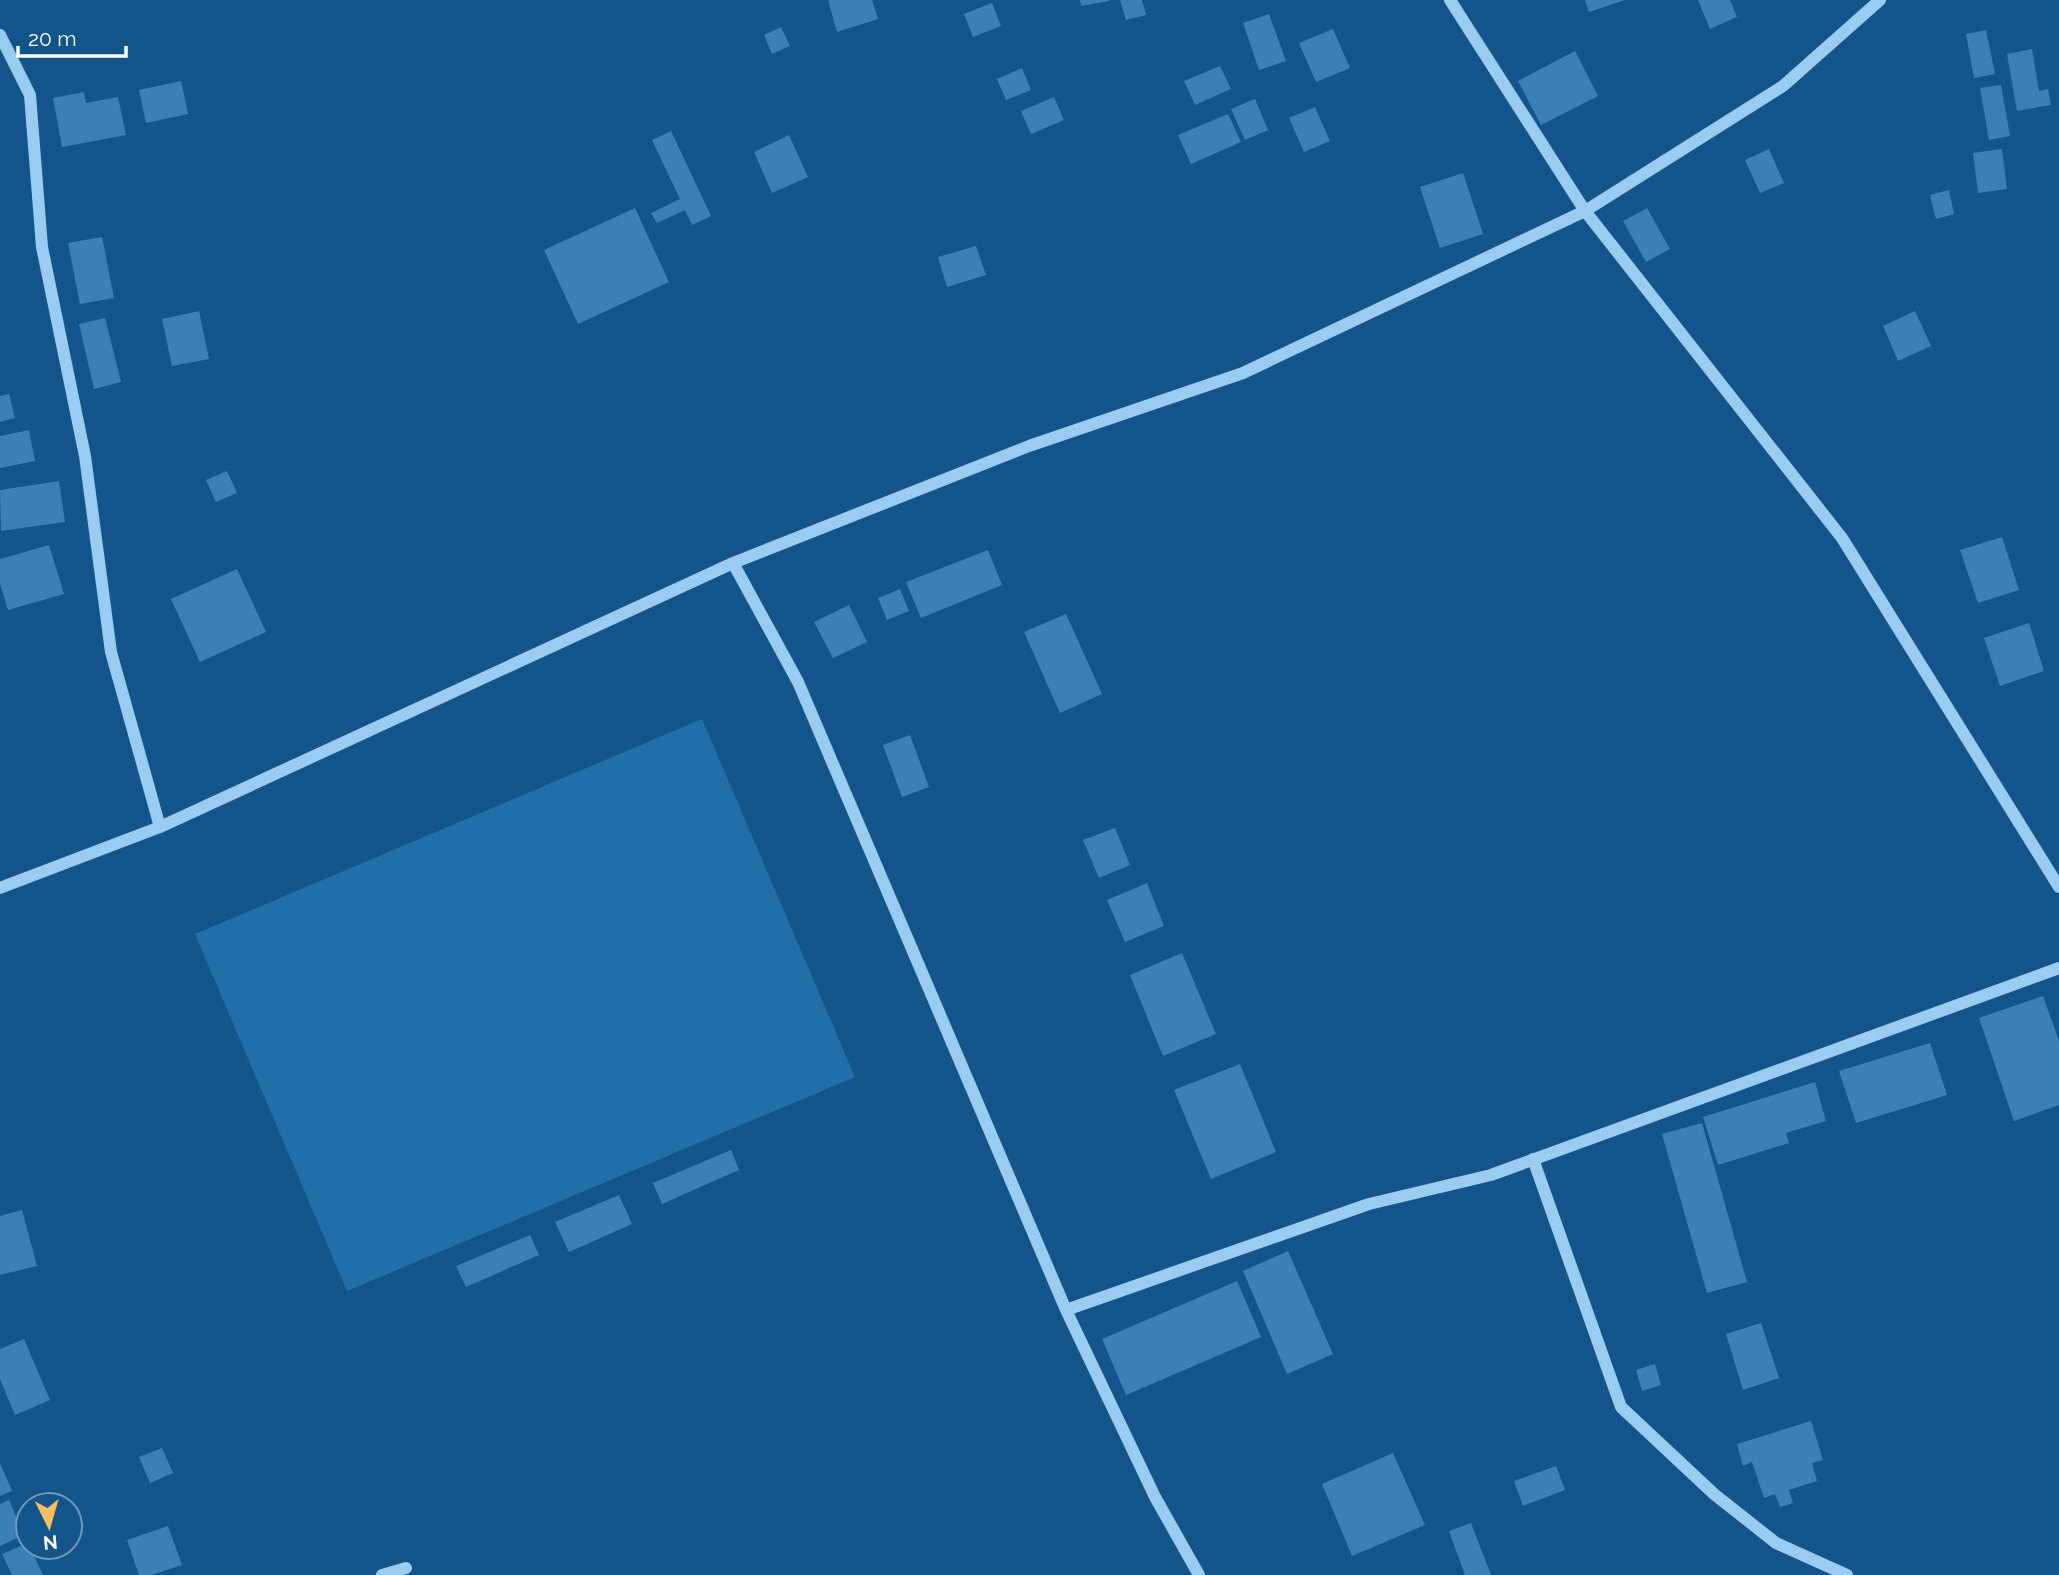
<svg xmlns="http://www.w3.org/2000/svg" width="2059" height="1575" viewBox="0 0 2059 1575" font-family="Raleway,sans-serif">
<rect width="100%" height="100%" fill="#13558b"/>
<path fill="#216ea9" d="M702 719 855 1077 347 1291 195 934Z"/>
<path fill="#3b7fb5" d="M828 0H872L878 19 837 32Z
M1080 0H1109V1L1081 6Z
M1120 0H1142L1146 15 1126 20Z
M1585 0H1625L1589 12Z
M1698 0H1730L1737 17 1710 29Z
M992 3 1001 26 973 37 964 14Z
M1269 14 1286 61 1259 70 1243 23Z
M781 27 790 46 772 54 764 35Z
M1333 29 1350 68 1316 82 1299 43Z
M1986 30 1995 74 1974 78 1966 34Z
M2032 49 2039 91 2048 89 2051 105 2017 111 2007 54Z
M1575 51 1598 96 1541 125 1518 81Z
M1220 66 1231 89 1195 105 1184 81Z
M1022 68 1031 90 1006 100 997 79Z
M181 81 188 114 146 123 139 90Z
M2001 85 2010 136 1989 140 1980 88Z
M84 92 86 103 118 97 126 135 62 147 53 98Z
M1054 97 1064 120 1031 134 1021 111Z
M1255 99 1268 130 1245 140 1231 109Z
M1315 107 1330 141 1304 152 1289 118Z
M1228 114 1241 142 1191 164 1178 135Z
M671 131 711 216 692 225 685 210 657 223 651 213 680 199 652 140Z
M789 135 808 177 772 193 754 152Z
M1769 149 1784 183 1760 193 1745 160Z
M2002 149 2007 189 1978 193 1973 153Z
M1463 173 1483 234 1440 248 1420 187Z
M1949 190 1954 214 1936 219 1930 195Z
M635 208 669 282 578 324 544 250Z
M1647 208 1670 249 1646 262 1623 221Z
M102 237 114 298 80 304 68 243Z
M976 246 986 275 947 287 938 257Z
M199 311 209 359 172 366 162 319Z
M1915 311 1931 346 1898 361 1883 326Z
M105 318 121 382 94 389 79 324Z
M9 394 15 418 0 422V396Z
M29 430 35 461 0 468V436Z
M227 471 237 493 216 502 206 480Z
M59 481 65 522 1 531 0 490Z
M2002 537 2019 590 1978 603 1960 550Z
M49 545 64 594 8 610 0 584V559Z
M988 550 1002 585 921 618 906 582Z
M237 569 266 632 200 662 171 599Z
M900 589 909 611 887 620 878 598Z
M849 605 867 642 833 658 814 622Z
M1066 614 1102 694 1060 713 1024 632Z
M2029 623 2044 671 2000 686 1984 638Z
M910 735 929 787 902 797 883 745Z
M1115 828 1130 865 1099 878 1083 840Z
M1147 883 1164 926 1125 942 1107 900Z
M1182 953 1216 1034 1163 1056 1130 975Z
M2043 996 2059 1041V1105L2014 1121 1979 1018Z
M1930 1043 1947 1095 1856 1123 1839 1071Z
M1240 1064 1276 1152 1211 1179 1174 1090Z
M1815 1082 1826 1121 1786 1133 1789 1143 1718 1165 1703 1117Z
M1702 1123 1747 1282 1707 1293 1662 1134Z
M731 1150 739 1170 662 1204 653 1183Z
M619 1195 632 1224 569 1252 555 1222Z
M22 1210 37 1266 0 1275V1216Z
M530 1235 539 1255 466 1287 456 1266Z
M1288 1251 1333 1354 1287 1374 1243 1271Z
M1237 1281 1261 1337 1126 1395 1102 1339Z
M1761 1323 1779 1378 1743 1390 1726 1334Z
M24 1339 50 1400 15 1415 0 1379V1349Z
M1655 1364 1661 1385 1642 1391 1636 1370Z
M1811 1421 1823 1460 1812 1463 1817 1481 1789 1490 1793 1503 1780 1507 1775 1494 1764 1498 1752 1462 1743 1466 1737 1444Z
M162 1448 173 1473 150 1483 139 1457Z
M1393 1453 1425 1525 1352 1556 1322 1484Z
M0 1463 12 1491 0 1496Z
M1556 1466 1565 1490 1523 1506 1514 1481Z
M9 1500 24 1535 0 1546V1504Z
M1471 1523 1491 1575H1465L1449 1531Z
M168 1526 182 1565 152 1575H139L127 1540Z
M28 1543 43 1575H12L2 1554Z"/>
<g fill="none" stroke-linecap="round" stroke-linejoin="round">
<path stroke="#9acbf1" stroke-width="12" d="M1450 0 1585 211 1842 538 2059 887
M0 35 30 95 42 247 85 456 111 652 160 827
M733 563 798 682 1066 1310 1155 1497 1199 1575
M0 888 160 827 733 563 1029 446 1243 373 1585 211 1783 86 1880 0
M1533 1159 1621 1407 1714 1494 1776 1543 1847 1575
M1066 1310 1369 1204 1491 1175 2059 968
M382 1575 406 1568"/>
</g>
<g transform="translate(49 1526) rotate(175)"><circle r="33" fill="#13558b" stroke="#7199b9" stroke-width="2"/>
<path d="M0-5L12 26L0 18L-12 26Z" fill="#ffbc5a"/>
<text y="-10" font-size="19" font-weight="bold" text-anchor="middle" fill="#ffffff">N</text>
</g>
<path d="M18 46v10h108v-10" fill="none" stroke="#ffffff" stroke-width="3.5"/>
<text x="28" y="46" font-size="21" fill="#ffffff" stroke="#13558b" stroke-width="5" paint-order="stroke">20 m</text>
</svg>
